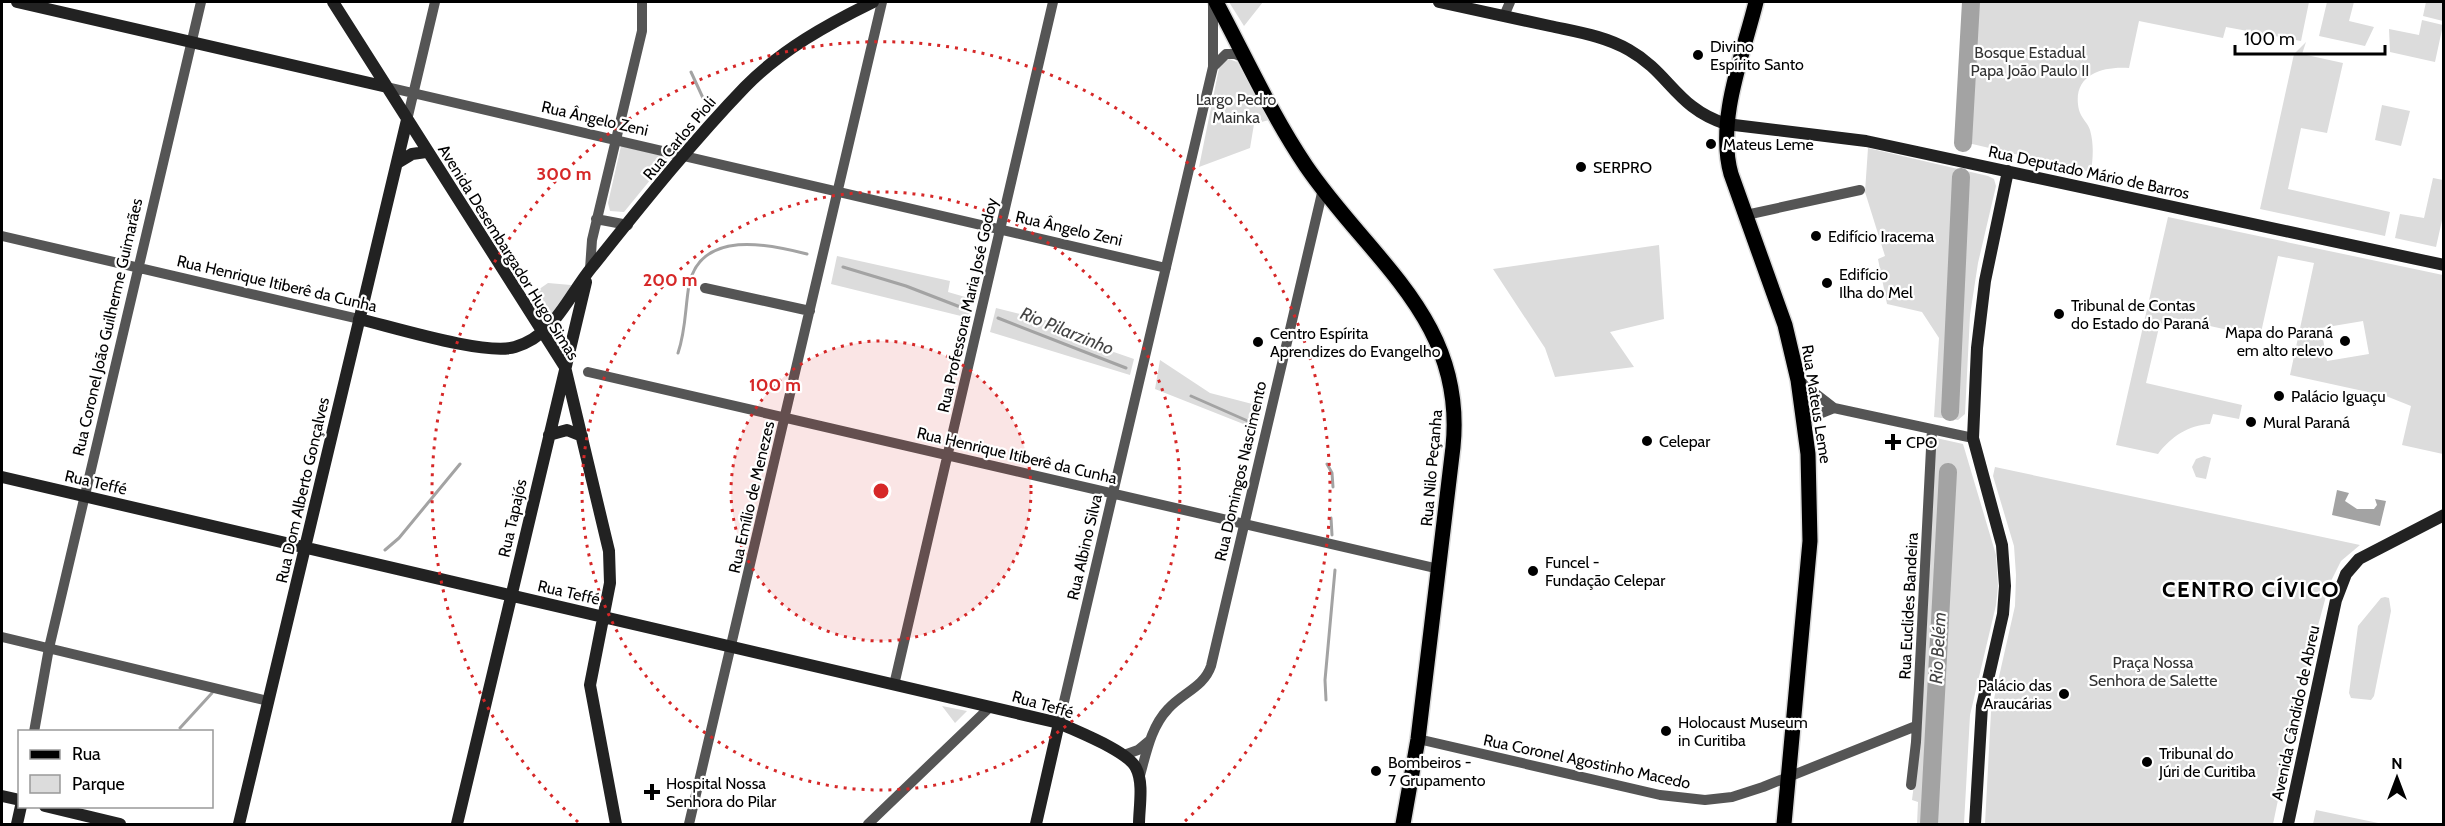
<svg xmlns="http://www.w3.org/2000/svg" width="2445" height="826" viewBox="0 0 2445 826" font-family="Cabin,sans-serif">
<rect width="100%" height="100%" fill="#fff"/>
<path fill="#dcdcdc" fill-rule="evenodd" d="M1229 2H1263L1244 26Z
M1974 2H2309L2301 41 2226 27 2223 38 2139 21 2129 68C2102 66 2071 75 2079 110 2081 118 2088 123 2090 130 2094 144 2093 158 2091 172L1968 143Z
M2327 2H2354L2349 21 2374 27 2365 46 2319 36Z
M2426 2H2443V21L2423 16Z
M2422 20 2443 25 2435 62 2390 52 2389 29 2419 35Z
M2306 42 2302 54 2343 63 2327 133 2301 128 2288 189 2390 212 2385 236 2260 209 2294 54Z
M1229 59 1237 62 1269 120 1254 124 1250 148 1199 167 1219 68 1223 62Z
M2382 105 2410 111 2401 146 2375 140Z
M621 146 669 157 624 212 610 211 608 203Z
M1868 148 1988 176 1994 179 1996 186 1978 263 1970 315 1965 414 1958 420 1934 417 1939 338 1922 312 1887 304 1878 259 1885 256 1865 192Z
M2433 178 2443 180V216L2436 247 2395 238 2400 214 2424 218Z
M2168 217 2443 275V454L2402 445 2411 406 2386 396 2290 375 2314 263 2278 256 2260 337 2169 317 2167 325 2160 323 2146 383 2242 405 2239 419 2213 414 2210 424C2188 425 2171 437 2158 454L2116 445ZM2363 321 2369 354 2327 361 2321 328Z
M1659 245 1664 319 1610 332 1634 367 1555 377 1545 348 1493 269Z
M837 256 950 281 948 292 972 299 969 318 831 284Z
M548 283 571 285 567 297 545 323 531 302 535 292Z
M996 308 1057 323 1056 332 1134 359 1130 375 990 332Z
M1160 360 1210 393 1260 406 1256 429 1155 389Z
M1936 438 1963 444 1996 555 1998 586 1996 605 1970 715 1964 824H1917L1918 802 1912 800 1921 729Z
M2204 456 2211 458 2206 479 2196 477 2192 467 2196 459Z
M1995 467 2360 545 2341 561 2329 585 2302 685 2273 824H1985L1991 712 2015 606 2016 575 2014 546 1993 476Z
M2385 597 2389 598 2391 611 2374 696 2371 700 2351 698 2349 693 2358 626 2381 598Z
M942 706 967 711 955 723Z
M2316 810 2383 824H2313Z"/>
<path fill="#a3a3a3" d="M2337 490 2349 493 2345 501 2357 509H2374L2377 505 2375 499 2386 501 2380 526 2332 515Z"/>
<g fill="none" stroke-linecap="round" stroke-linejoin="round">
<path stroke="#a3a3a3" stroke-width="3" d="M691 72 703 98
M843 267 906 286 968 310
M998 318 1126 368
M678 353C686 330 685 308 689 285 701 229 769 244 807 254
M1191 396 1250 422
M1327 464 1332 473 1333 487
M1331 518 1332 535
M385 550 399 538 460 464
M1326 700 1325 680 1335 570
M180 728 212 693"/>
<path stroke="#a3a3a3" stroke-width="18" d="M1963 143 1971 2
M1950 412 1961 177
M1929 824 1948 472"/>
<g stroke="#dbdbdb" stroke-width="18">
<path id="primary" d="M1216 2C1245 56 1271 114 1306 166 1370 260 1466 319 1453 447L1418 739 1403 824
M1756 2C1743 55 1716 120 1731 174L1785 325 1798 380 1808 454 1810 541 1784 824"/>
</g>
<path stroke="#555" stroke-width="10" d="M1504 16 1510 2
M1213 67 1226 54H1235L1246 58
M387 87 1166 268
M407 120 435 2
M1746 215 1860 190
M596 219 628 225
M2 236 359 319
M590 269 592 240 642 31V2
M705 288 810 311
M588 372 1439 569
M1798 380 1834 408 1973 438
M1804 420 1834 408
M2 637 268 701
M894 685 1053 2
M1059 723 1213 67V2
M34 732 49 648 201 2
M1418 739 1660 795 1705 800 1732 797 1763 787 1916 726
M1124 755 1138 750 1150 740
M1139 779C1146 755 1150 728 1168 709 1182 693 1204 687 1211 666L1323 189
M1911 785 1916 742 1932 429
M689 824 882 2
M868 824 990 707"/>
<path stroke="#222" stroke-width="12" d="M17 2 387 87
M333 2 565 367 609 551 610 583 590 685 616 824
M1439 2C1476 10 1513 18 1550 26 1577 32 1605 36 1629 50 1670 73 1676 108 1726 124L1866 141 2444 265
M397 163 412 154 426 152
M359 319C393 327 486 356 515 347 555 335 568 296 592 267 641 206 691 143 745 87 781 50 828 24 873 2
M549 435 567 430 582 436
M2 477 1059 723C1078 732 1128 751 1136 768 1144 783 1139 808 1139 824
M2 796 20 800
M45 806 120 824
M17 824 21 806
M239 824 407 120
M457 824 586 282
M1036 824 1059 723
M1975 824 1982 706 2003 614 2005 586 2002 545 1973 438 1977 348 1985 281 2008 171
M2288 824 2336 600 2346 574 2359 559 2444 515"/>
<use href="#primary" stroke="#000" stroke-width="15"/>
</g>
<circle cx="881" cy="491" r="150" fill="#d62828" fill-opacity=".12"/>
<g fill="none" stroke="#d62828" stroke-width="3" stroke-dasharray="3 6">
<circle cx="881" cy="491" r="150"/>
<circle cx="881" cy="491" r="299"/>
<path d="M578 822A449 449 0 1 1 1184 822"/>
</g>
<g fill="#000" stroke="#fff" stroke-width="2">
<circle cx="1698" cy="55" r="6"/>
<circle cx="1711" cy="144" r="6"/>
<circle cx="1581" cy="167" r="6"/>
<circle cx="1816" cy="236" r="6"/>
<circle cx="1827" cy="283" r="6"/>
<circle cx="2059" cy="314" r="6"/>
<circle cx="2345" cy="341" r="6"/>
<circle cx="1258" cy="342" r="6"/>
<circle cx="2279" cy="396" r="6"/>
<circle cx="2251" cy="422" r="6"/>
<circle cx="1647" cy="441" r="6"/>
<path d="M1890 433h6v6h6v6h-6v6h-6v-6h-6v-6h6z"/>
<circle cx="1533" cy="571" r="6"/>
<circle cx="2064" cy="694" r="6"/>
<circle cx="1666" cy="731" r="6"/>
<circle cx="2147" cy="762" r="6"/>
<circle cx="1376" cy="771" r="6"/>
<path d="M649 783h6v6h6v6h-6v6h-6v-6h-6v-6h6z"/>
</g>
<g text-anchor="middle" stroke-width="4.5" stroke-linejoin="round" paint-order="stroke">
<g font-size="16" fill="#000" stroke="#fff" text-anchor="start">
<text x="1710" y="52">Divino<tspan x="1710" dy="18">Espírito Santo</tspan></text>
<text x="1723" y="150">Mateus Leme</text>
<text x="1593" y="173">SERPRO</text>
<text x="1828" y="242">Edifício Iracema</text>
<text x="1839" y="280">Edifício<tspan x="1839" dy="18">Ilha do Mel</tspan></text>
<text x="2071" y="311">Tribunal de Contas<tspan x="2071" dy="18">do Estado do Paraná</tspan></text>
<text x="2333" y="338" text-anchor="end">Mapa do Paraná<tspan x="2333" dy="18">em alto relevo</tspan></text>
<text x="1270" y="339">Centro Espírita<tspan x="1270" dy="18">Aprendizes do Evangelho</tspan></text>
<text x="2291" y="402">Palácio Iguaçu</text>
<text x="2263" y="428">Mural Paraná</text>
<text x="1659" y="447">Celepar</text>
<text x="1906" y="448">CPO</text>
<text x="1545" y="568">Funcel -<tspan x="1545" dy="18">Fundação Celepar</tspan></text>
<text x="2052" y="691" text-anchor="end">Palácio das<tspan x="2052" dy="18">Araucárias</tspan></text>
<text x="1678" y="728">Holocaust Museum<tspan x="1678" dy="18">in Curitiba</tspan></text>
<text x="2159" y="759">Tribunal do<tspan x="2159" dy="18">Júri de Curitiba</tspan></text>
<text x="1388" y="768">Bombeiros -<tspan x="1388" dy="18">7 Grupamento</tspan></text>
<text x="666" y="789">Hospital Nossa<tspan x="666" dy="18">Senhora do Pilar</tspan></text>
</g>
<g font-size="16" fill="#333" stroke="#fff">
<text x="2030" y="58">Bosque Estadual<tspan x="2030" dy="18">Papa João Paulo II</tspan></text>
<text x="1236" y="105">Largo Pedro<tspan x="1236" dy="18">Mainka</tspan></text>
<text x="2153" y="668">Praça Nossa<tspan x="2153" dy="18">Senhora de Salette</tspan></text>
</g>
<g font-size="16" fill="#000" stroke="#fff">
<text transform="translate(595 118) rotate(13)" y="6">Rua Ângelo Zeni</text>
<text transform="translate(679 138) rotate(-50)" y="6">Rua Carlos Pioli</text>
<text transform="translate(2089 172) rotate(12)" y="6">Rua Deputado Mário de Barros</text>
<text transform="translate(1069 228) rotate(13)" y="6">Rua Ângelo Zeni</text>
<text transform="translate(509 252) rotate(58)" y="6">Avenida Desembargador Hugo Simas</text>
<text transform="translate(277 283) rotate(13)" y="6">Rua Henrique Itiberê da Cunha</text>
<text transform="translate(967 305) rotate(-77)" y="6">Rua Professora Maria José Godoy</text>
<text transform="translate(107 327) rotate(-77)" y="6">Rua Coronel João Guilherme Guimarães</text>
<text transform="translate(1817 404) rotate(81)" y="6">Rua Mateus Leme</text>
<text transform="translate(1017 455) rotate(13)" y="6">Rua Henrique Itiberê da Cunha</text>
<text transform="translate(1431 468) rotate(-85)" y="6">Rua Nilo Peçanha</text>
<text transform="translate(1240 471) rotate(-77)" y="6">Rua Domingos Nascimento</text>
<text transform="translate(96 482) rotate(13)" y="6">Rua Teffé</text>
<text transform="translate(302 490) rotate(-77)" y="6">Rua Dom Alberto Gonçalves</text>
<text transform="translate(751 497) rotate(-77)" y="6">Rua Emílio de Menezes</text>
<text transform="translate(512 518) rotate(-77)" y="6">Rua Tapajós</text>
<text transform="translate(1084 547) rotate(-77)" y="6">Rua Albino Silva</text>
<text transform="translate(569 592) rotate(13)" y="6">Rua Teffé</text>
<text transform="translate(1908 606) rotate(-87)" y="6">Rua Euclides Bandeira</text>
<text transform="translate(1043 704) rotate(16)" y="6">Rua Teffé</text>
<text transform="translate(2295 713) rotate(-78)" y="6">Avenida Cândido de Abreu</text>
<text transform="translate(1587 761) rotate(12)" y="6">Rua Coronel Agostinho Macedo</text>
</g>
<g font-size="18" font-style="italic" fill="#444" stroke="#fff">
<text transform="translate(1067 331) rotate(22)" y="6">Rio Pilarzinho</text>
<text transform="translate(1938 648) rotate(-87)" y="6">Rio Belém</text>
</g>
<g font-size="22" font-weight="bold" letter-spacing="1.5" fill="#000" stroke="#fff">
<text x="2251" y="597">CENTRO CÍVICO</text>
</g>
</g>
<circle cx="881" cy="491" r="9" fill="#d62828" stroke="#fff" stroke-width="3"/>
<g font-size="18" text-anchor="middle" font-weight="bold" fill="#d62828" stroke="#fff" stroke-width="4.5" stroke-linejoin="round" paint-order="stroke">
<text x="564" y="180">300 m</text>
<text x="670" y="286">200 m</text>
<text x="775" y="391">100 m</text>
</g>
<rect width="2445" height="826" fill="none" stroke="#000000" stroke-width="6"/>
<rect x="18" y="730" width="195" height="78" fill="#ffffff" stroke="#999999" stroke-width="1.5"/>
<rect x="30" y="750" width="30" height="9" fill="#000000" stroke="#999999" stroke-width="1.5"/>
<text x="72" y="760" font-size="18" fill="#000000">Rua</text>
<rect x="30" y="775" width="30" height="18" fill="#dcdcdc" stroke="#999999" stroke-width="1.5"/>
<text x="72" y="790" font-size="18" fill="#000000">Parque</text>
<g transform="translate(2397 778)" stroke="#ffffff" stroke-width="4.5" paint-order="stroke">
<path d="M0-4.5L10 22L0 15L-10 22Z" fill="#000000"/>
<text y="-9" font-size="16" font-weight="bold" text-anchor="middle" fill="#000000">N</text>
</g>
<path d="M2235 45v9h150v-9" fill="none" stroke="#000000" stroke-width="3"/>
<text x="2244" y="45" font-size="18" fill="#000000" stroke="#ffffff" stroke-width="4.5" paint-order="stroke">100 m</text>
</svg>
